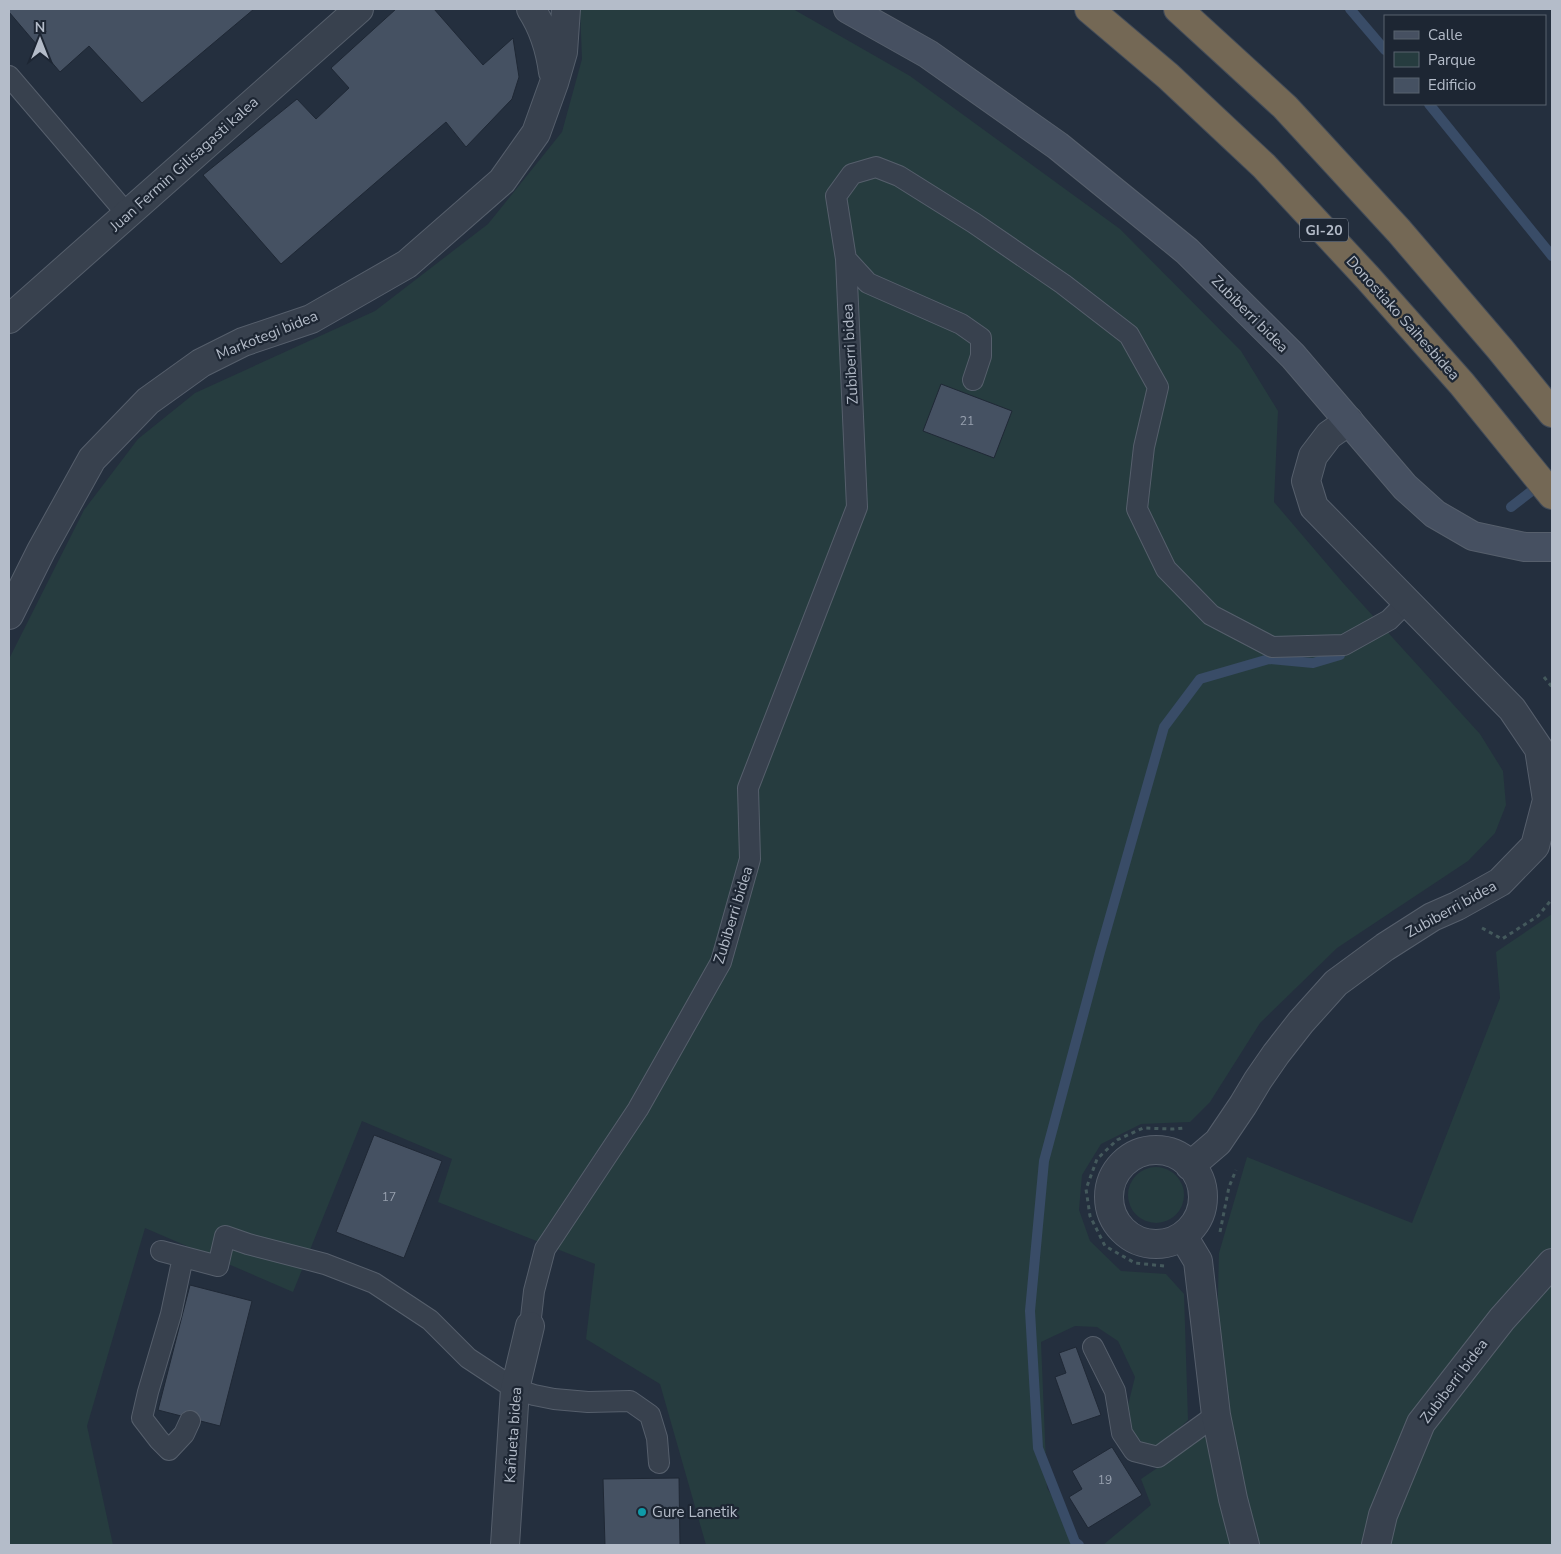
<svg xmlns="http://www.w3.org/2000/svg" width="1561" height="1554" viewBox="0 0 1561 1554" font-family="'Nunito Sans',sans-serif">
<rect width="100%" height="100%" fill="#242f3e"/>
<path fill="#263c3f" d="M580 9H793L910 76 1120 229 1241 351 1278 411 1274 502 1344 584 1480 734 1503 771 1506 805 1495 833 1468 861 1337 948 1260 1023 1210 1102 1190 1122 1141 1124 1101 1144 1082 1175 1079 1210 1090 1241 1121 1271 1166 1274 1184 1294 1188 1420 1162 1445H1145L1130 1430 1128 1405 1135 1377 1118 1341 1097 1327 1075 1326 1041 1342 1047 1488 1083 1545H706L660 1384 586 1339 595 1264 438 1202 452 1159 362 1121 293 1292 145 1228 87 1426 113 1545H9V659L84 510 138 439 195 393 375 311 488 224 562 132 582 59Z
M1552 914V1545H1103L1151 1505 1141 1479 1227 1421 1217 1332 1219 1253 1247 1157 1412 1223 1500 998 1496 952Z
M1128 1195a28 28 0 1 1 56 0a28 28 0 1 1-56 0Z"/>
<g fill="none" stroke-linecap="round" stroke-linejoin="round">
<path stroke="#394c67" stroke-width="10" d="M1350 9 1385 50
M1429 104 1552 256
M1511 507 1542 483
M1079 1545 1075 1542 1038 1448 1030 1311 1044 1161 1100 952 1164 727 1200 679 1269 659 1313 663 1340 655"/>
</g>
<path fill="#455162" stroke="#1f2835" d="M9 9H254L142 103 89 46 60 72 9 12Z
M396 9H434L483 65 513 38 519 77 512 99 466 147 446 122 281 264 203 175 297 99 316 119 349 88 331 68Z
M941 384 1012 411 994 458 923 431Z
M374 1135 442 1161 404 1258 336 1232Z
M190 1285 252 1301 220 1426 158 1410Z
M1076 1347 1101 1415 1072 1425 1055 1377 1066 1373 1059 1353Z
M1112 1447 1142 1495 1088 1528 1069 1497 1082 1489 1072 1471Z
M679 1478 680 1545H605L603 1479Z"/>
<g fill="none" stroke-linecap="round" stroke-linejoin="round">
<g stroke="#565f6c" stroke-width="22">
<path id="service" d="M9 76 127 214
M846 259 868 283 961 324 981 338V356L973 380
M161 1251 218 1266 225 1236 248 1244 325 1264 374 1283 430 1320 468 1358 515 1389 534 1395 554 1399 588 1402 630 1401 650 1415 657 1438 659 1463
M183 1257 171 1314 148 1392 142 1418 159 1440 169 1450 184 1434 190 1421
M530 1326 534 1291 545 1249 638 1109 721 962 750 859 748 788 857 507 846 259 836 196 852 174 876 167 899 176 974 223 1063 284 1129 335 1158 387 1144 447 1137 509 1166 569 1211 615 1272 647 1344 645 1389 620 1408 601
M1093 1347 1115 1391 1122 1433 1134 1451 1158 1457 1216 1415"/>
</g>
<g stroke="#565f6c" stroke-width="30">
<path id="minor" d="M531 9C544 29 550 49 553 72
M9 319 359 9
M9 615 41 551 92 459 148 401 201 363 243 342 311 319 407 264 502 181 536 133 554 83 563 52 566 9
M1109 1197a47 47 0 1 1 94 0a47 47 0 1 1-94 0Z
M1190 1166 1218 1142 1243 1105 1258 1080 1276 1054 1301 1022 1336 983 1385 947 1432 917 1457 906 1500 882 1535 846 1547 800 1539 749 1512 709 1314 507 1306 481 1313 456 1329 435 1349 421
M1183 1236 1198 1261 1216 1415 1233 1499 1245 1545
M505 1545 515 1389 530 1326
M1376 1545 1383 1515 1421 1423 1502 1319 1552 1263"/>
</g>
<g stroke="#565f6c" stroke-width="30">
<path id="secondary" d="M848 9 928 54 1058 146 1187 251 1293 356 1405 487 1435 514 1473 536 1525 547H1552"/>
</g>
<g stroke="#434c59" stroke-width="30">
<path id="motorway" d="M1089 9 1168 76 1264 166 1368 278 1462 384 1552 495
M1178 9 1285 107 1399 231 1500 349 1552 413"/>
</g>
<path stroke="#44595c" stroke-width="3" stroke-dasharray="4 4" stroke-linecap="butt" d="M1544 677 1552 687
M1482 928 1502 939 1538 916 1552 899
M1220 1232 1229 1187 1236 1170
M1164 1266 1135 1263 1105 1246 1090 1216 1086 1189 1097 1159 1117 1140 1143 1128 1173 1129 1184 1128"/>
<use href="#service" stroke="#38414e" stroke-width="20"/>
<use href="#minor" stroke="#38414e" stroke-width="28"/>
<use href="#secondary" stroke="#465061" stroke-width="28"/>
<use href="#motorway" stroke="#746855" stroke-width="28"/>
</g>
<circle fill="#0f9aa8" stroke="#1d2633" stroke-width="2" cx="642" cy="1512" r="5"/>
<g text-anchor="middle" stroke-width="4.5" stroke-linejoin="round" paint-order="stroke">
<g font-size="12" fill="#98a1af">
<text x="967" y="425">21</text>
<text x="389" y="1201">17</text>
<text x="1105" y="1484">19</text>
</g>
<rect fill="#1d2633" stroke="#878f9c" stroke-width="1" x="1300" y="218.5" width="48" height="23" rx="4"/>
<g font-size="14" font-weight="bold" fill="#b4bcc9">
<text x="1324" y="235">GI-20</text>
</g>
<g font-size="15" fill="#b4bcc9" stroke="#1d2633">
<text transform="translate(184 164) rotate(-42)" y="5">Juan Fermin Gilisagasti kalea</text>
<text transform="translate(1250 314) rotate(45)" y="5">Zubiberri bidea</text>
<text transform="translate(1403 318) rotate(48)" y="5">Donostiako Saihesbidea</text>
<text transform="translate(267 335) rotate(-22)" y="5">Markotegi bidea</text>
<text transform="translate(850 354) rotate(-93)" y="5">Zubiberri bidea</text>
<text transform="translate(1451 909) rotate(-29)" y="5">Zubiberri bidea</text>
<text transform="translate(733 915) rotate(-73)" y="5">Zubiberri bidea</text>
<text transform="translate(1454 1381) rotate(-53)" y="5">Zubiberri bidea</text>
<text transform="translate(513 1435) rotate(-86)" y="5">Kañueta bidea</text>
</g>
<g font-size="15" fill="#b4bcc9" stroke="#1d2633" text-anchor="start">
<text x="652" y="1517">Gure Lanetik</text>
</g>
</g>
<rect width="1561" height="1554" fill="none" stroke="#b4bcc9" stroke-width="20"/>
<rect x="1384" y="15" width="162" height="90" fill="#1d2633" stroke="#59626f"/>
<rect x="1394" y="31" width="25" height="8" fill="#465061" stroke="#59626f"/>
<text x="1428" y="40" font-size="15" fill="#b4bcc9">Calle</text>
<rect x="1394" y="52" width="25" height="15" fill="#263c3f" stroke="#59626f"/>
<text x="1428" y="65" font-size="15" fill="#b4bcc9">Parque</text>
<rect x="1394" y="78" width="25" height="15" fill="#455162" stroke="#59626f"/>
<text x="1428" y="90" font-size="15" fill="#b4bcc9">Edificio</text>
<g transform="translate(40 40)" stroke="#1d2633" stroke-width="4" paint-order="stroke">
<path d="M0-4L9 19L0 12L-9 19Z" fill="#b4bcc9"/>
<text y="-8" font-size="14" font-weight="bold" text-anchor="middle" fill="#b4bcc9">N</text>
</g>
</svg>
